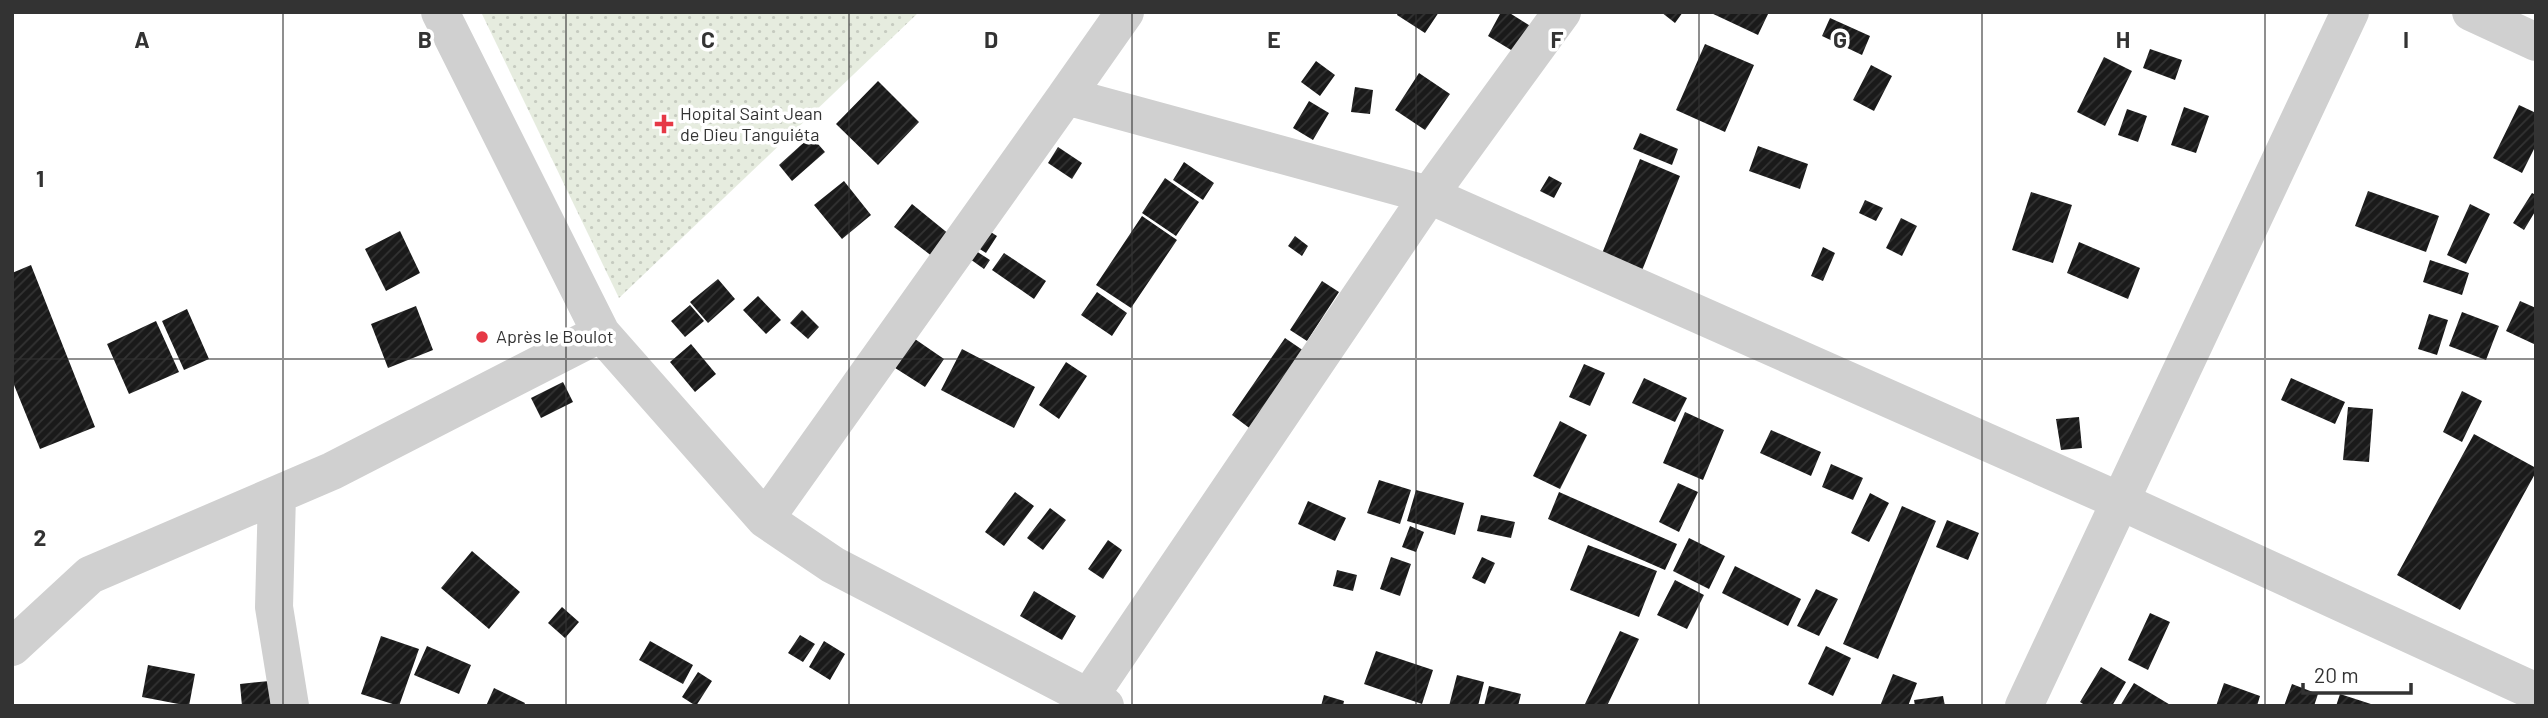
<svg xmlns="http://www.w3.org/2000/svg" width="2548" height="718" viewBox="0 0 2548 718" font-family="Barlow,sans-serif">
<defs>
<pattern id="grass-dots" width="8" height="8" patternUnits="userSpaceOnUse" patternTransform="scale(1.75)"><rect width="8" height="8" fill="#e6ecdf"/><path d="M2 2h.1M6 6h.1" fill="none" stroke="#c6cbc0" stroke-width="1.8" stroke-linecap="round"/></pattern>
<pattern id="building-hatch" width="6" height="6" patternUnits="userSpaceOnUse" patternTransform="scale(1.75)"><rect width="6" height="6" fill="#1a1a1a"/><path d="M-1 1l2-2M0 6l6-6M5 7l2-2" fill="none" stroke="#333"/></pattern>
</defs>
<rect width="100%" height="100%" fill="#fff"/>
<path fill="url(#grass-dots)" d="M481 12H919L619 298Z"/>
<path fill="url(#building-hatch)" d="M1398 12H1439L1425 33 1397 15Z
M1501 12H1508L1532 27 1516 53 1488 36Z
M1661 12H1683L1675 23Z
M1709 12H1769L1758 35Z
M1830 18 1870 36 1862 55 1822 36Z
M1705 44 1754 65 1725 132 1676 110Z
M2150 49 2182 60 2175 80 2143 68Z
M2104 57 2132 71 2105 126 2077 112Z
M1316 61 1335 75 1320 96 1301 82Z
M1871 65 1892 76 1874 111 1853 100Z
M1419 73 1450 94 1425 130 1395 110Z
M878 81 919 122 878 165 836 124Z
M1355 87 1373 90 1370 114 1351 112Z
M1309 101 1329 113 1313 140 1293 128Z
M2519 105 2536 113V145L2522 173 2493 158Z
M2184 107 2209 116 2196 153 2171 145Z
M2127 109 2147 116 2138 142 2118 135Z
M1640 133 1678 149 1672 165 1633 149Z
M811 136 825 152 792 181 779 165Z
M1758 146 1808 164 1800 189 1749 171Z
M1058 147 1082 163 1072 179 1048 163Z
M1640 159 1680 176 1639 278 1599 261Z
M1184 162 1214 183 1203 200 1173 180Z
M1549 176 1562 183 1554 198 1540 191Z
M1165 178 1199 202 1176 236 1142 213Z
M844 181 871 215 842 239 814 205Z
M2368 191 2439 216 2426 252 2355 226Z
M2031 192 2072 205 2053 263 2012 250Z
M2532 193 2536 195V210L2524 230 2513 223Z
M1865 200 1883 208 1876 221 1859 213Z
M912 204 955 239 937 260 894 227Z
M2470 204 2490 214 2466 264 2447 255Z
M1142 216 1177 240 1131 308 1096 285Z
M1901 218 1917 226 1902 256 1886 248Z
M986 229 997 236 986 253 975 246Z
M400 231 420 273 386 291 365 249Z
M1295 236 1308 246 1302 256 1288 246Z
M2079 242 2140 268 2128 299 2067 273Z
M1823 247 1835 253 1823 281 1811 276Z
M976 251 990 260 984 269 970 259Z
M1004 253 1046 281 1034 299 992 270Z
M2430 260 2469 273 2462 295 2423 282Z
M31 265 95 427 40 449 12 380V273Z
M718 279 735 299 708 323 690 302Z
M1322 281 1339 292 1307 341 1290 330Z
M1097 292 1127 313 1112 336 1081 315Z
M758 296 781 320 766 334 743 310Z
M2520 301 2536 308V345L2506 331Z
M690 305 704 321 685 337 671 321Z
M416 306 433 350 388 368 371 324Z
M187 309 209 359 184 370 162 321Z
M802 310 819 327 808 339 790 323Z
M2462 312 2499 326 2486 360 2449 346Z
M2429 314 2448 320 2437 355 2418 349Z
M156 321 179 372 129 394 107 344Z
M912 337 944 359 925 387 892 366Z
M1285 338 1304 351 1252 430 1232 415Z
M691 344 716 374 695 392 670 362Z
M962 349 1035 387 1014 428 941 390Z
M1066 362 1087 376 1059 419 1039 405Z
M1584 364 1605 373 1590 406 1569 397Z
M1644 378 1687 398 1675 422 1632 403Z
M2291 378 2345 402 2335 424 2281 400Z
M563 382 573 402 541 418 531 398Z
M2462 391 2482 401 2462 442 2443 432Z
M2348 407 2373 409 2369 462 2343 460Z
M1685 412 1724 430 1703 480 1663 463Z
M2079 417 2082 448 2061 450 2056 419Z
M1560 421 1587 435 1560 489 1533 476Z
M1771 430 1821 452 1811 476 1760 453Z
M2474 434 2536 468V472L2460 610 2397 575Z
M1831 464 1863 478 1853 500 1822 487Z
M1379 480 1411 490 1400 524 1367 513Z
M1678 483 1698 492 1679 532 1659 522Z
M1416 490 1464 503 1455 535 1407 521Z
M1015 492 1034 506 1004 546 985 532Z
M1559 492 1677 544 1665 570 1548 519Z
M1870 493 1889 503 1869 542 1851 533Z
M1308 501 1346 518 1335 541 1298 524Z
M1902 506 1936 521 1878 659 1843 644Z
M1050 508 1066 520 1043 550 1027 538Z
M1481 515 1515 522 1511 538 1477 531Z
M1947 520 1979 533 1968 560 1936 547Z
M1410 526 1424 532 1416 552 1402 547Z
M1689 538 1725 556 1709 589 1673 571Z
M1108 540 1122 550 1103 579 1088 569Z
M1588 545 1657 571 1639 617 1570 590Z
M472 551 520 592 489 629 441 588Z
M1391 557 1411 564 1400 596 1380 589Z
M1482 557 1495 563 1485 584 1472 578Z
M1735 566 1801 599 1788 626 1722 593Z
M1337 570 1357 575 1353 591 1333 586Z
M1675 580 1704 595 1687 629 1657 615Z
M1816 589 1838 599 1819 636 1797 626Z
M1034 591 1076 616 1062 640 1020 616Z
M562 607 579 622 565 638 548 623Z
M2150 613 2170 622 2148 670 2128 660Z
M1620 631 1639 639 1607 706H1584Z
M800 635 815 644 803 662 788 653Z
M381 636 419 649 399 706 361 694Z
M650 641 693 665 683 684 639 660Z
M824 641 845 654 830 680 809 667Z
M427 646 471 665 459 694 414 675Z
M1826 646 1851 658 1833 696 1808 684Z
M1376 651 1433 670 1422 704 1364 684Z
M148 665 195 674 189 706 142 697Z
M2101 667 2126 682 2112 706H2086L2080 702Z
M698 672 712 681 696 706 682 697Z
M1893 674 1917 683 1908 706H1880Z
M1457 675 1484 682 1478 706H1449Z
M269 681 271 706H242L240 684Z
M2134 683 2172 706H2120Z
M2224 683 2260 696 2257 706H2216Z
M2292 684 2318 694 2314 706H2284Z
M1489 686 1521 694 1518 706H1484Z
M494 688 525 703 524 706H486Z
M2340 694 2374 705V706H2336Z
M1324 695 1344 701 1343 706H1321Z
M1943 696 1945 706H1915L1914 700Z"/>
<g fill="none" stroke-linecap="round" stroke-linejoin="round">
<path stroke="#d0d0d0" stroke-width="38" d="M440 12 601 333 765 519 833 565 1105 706
M2471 12 2536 42
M1066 96 1125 12
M277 495 274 607 290 706
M765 519 1066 96 1429 195 2122 502 2536 692
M12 647 90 575 332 471 601 333
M1089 697 1429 195 1562 12
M2024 706 2350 12"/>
</g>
<path fill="none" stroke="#333" stroke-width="2" stroke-opacity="0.55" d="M283 12V706M566 12V706M849 12V706M1132 12V706M1416 12V706M1699 12V706M1982 12V706M2265 12V706M12 359H2536"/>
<g fill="#e63946" stroke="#fff" stroke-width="2.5">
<path d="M660.5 113.5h7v7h7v7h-7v7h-7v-7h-7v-7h7z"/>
<circle cx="482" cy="337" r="7"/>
</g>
<g text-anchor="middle" stroke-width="7" stroke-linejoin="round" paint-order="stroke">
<g font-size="18" fill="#333" stroke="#fff" text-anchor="start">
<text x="680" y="120">Hopital Saint Jean<tspan x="680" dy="21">de Dieu Tanguiéta</tspan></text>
<text x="496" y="343">Après le Boulot</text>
</g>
</g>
<g font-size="23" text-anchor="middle" font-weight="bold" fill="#333" stroke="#fff" stroke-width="7" stroke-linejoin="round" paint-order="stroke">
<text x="142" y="48">A</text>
<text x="425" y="48">B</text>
<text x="708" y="48">C</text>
<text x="991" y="48">D</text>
<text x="1274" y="48">E</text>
<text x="1557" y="48">F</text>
<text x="1840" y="48">G</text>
<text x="2123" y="48">H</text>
<text x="2406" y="48">I</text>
<text x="40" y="187">1</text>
<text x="40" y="546">2</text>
</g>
<rect width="2548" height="718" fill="none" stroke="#333333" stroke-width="28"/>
<path d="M2303 683v10h108v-10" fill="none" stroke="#333333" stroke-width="3.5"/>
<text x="2314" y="683" font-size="21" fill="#333333" stroke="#ffffff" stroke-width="5" paint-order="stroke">20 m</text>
</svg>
